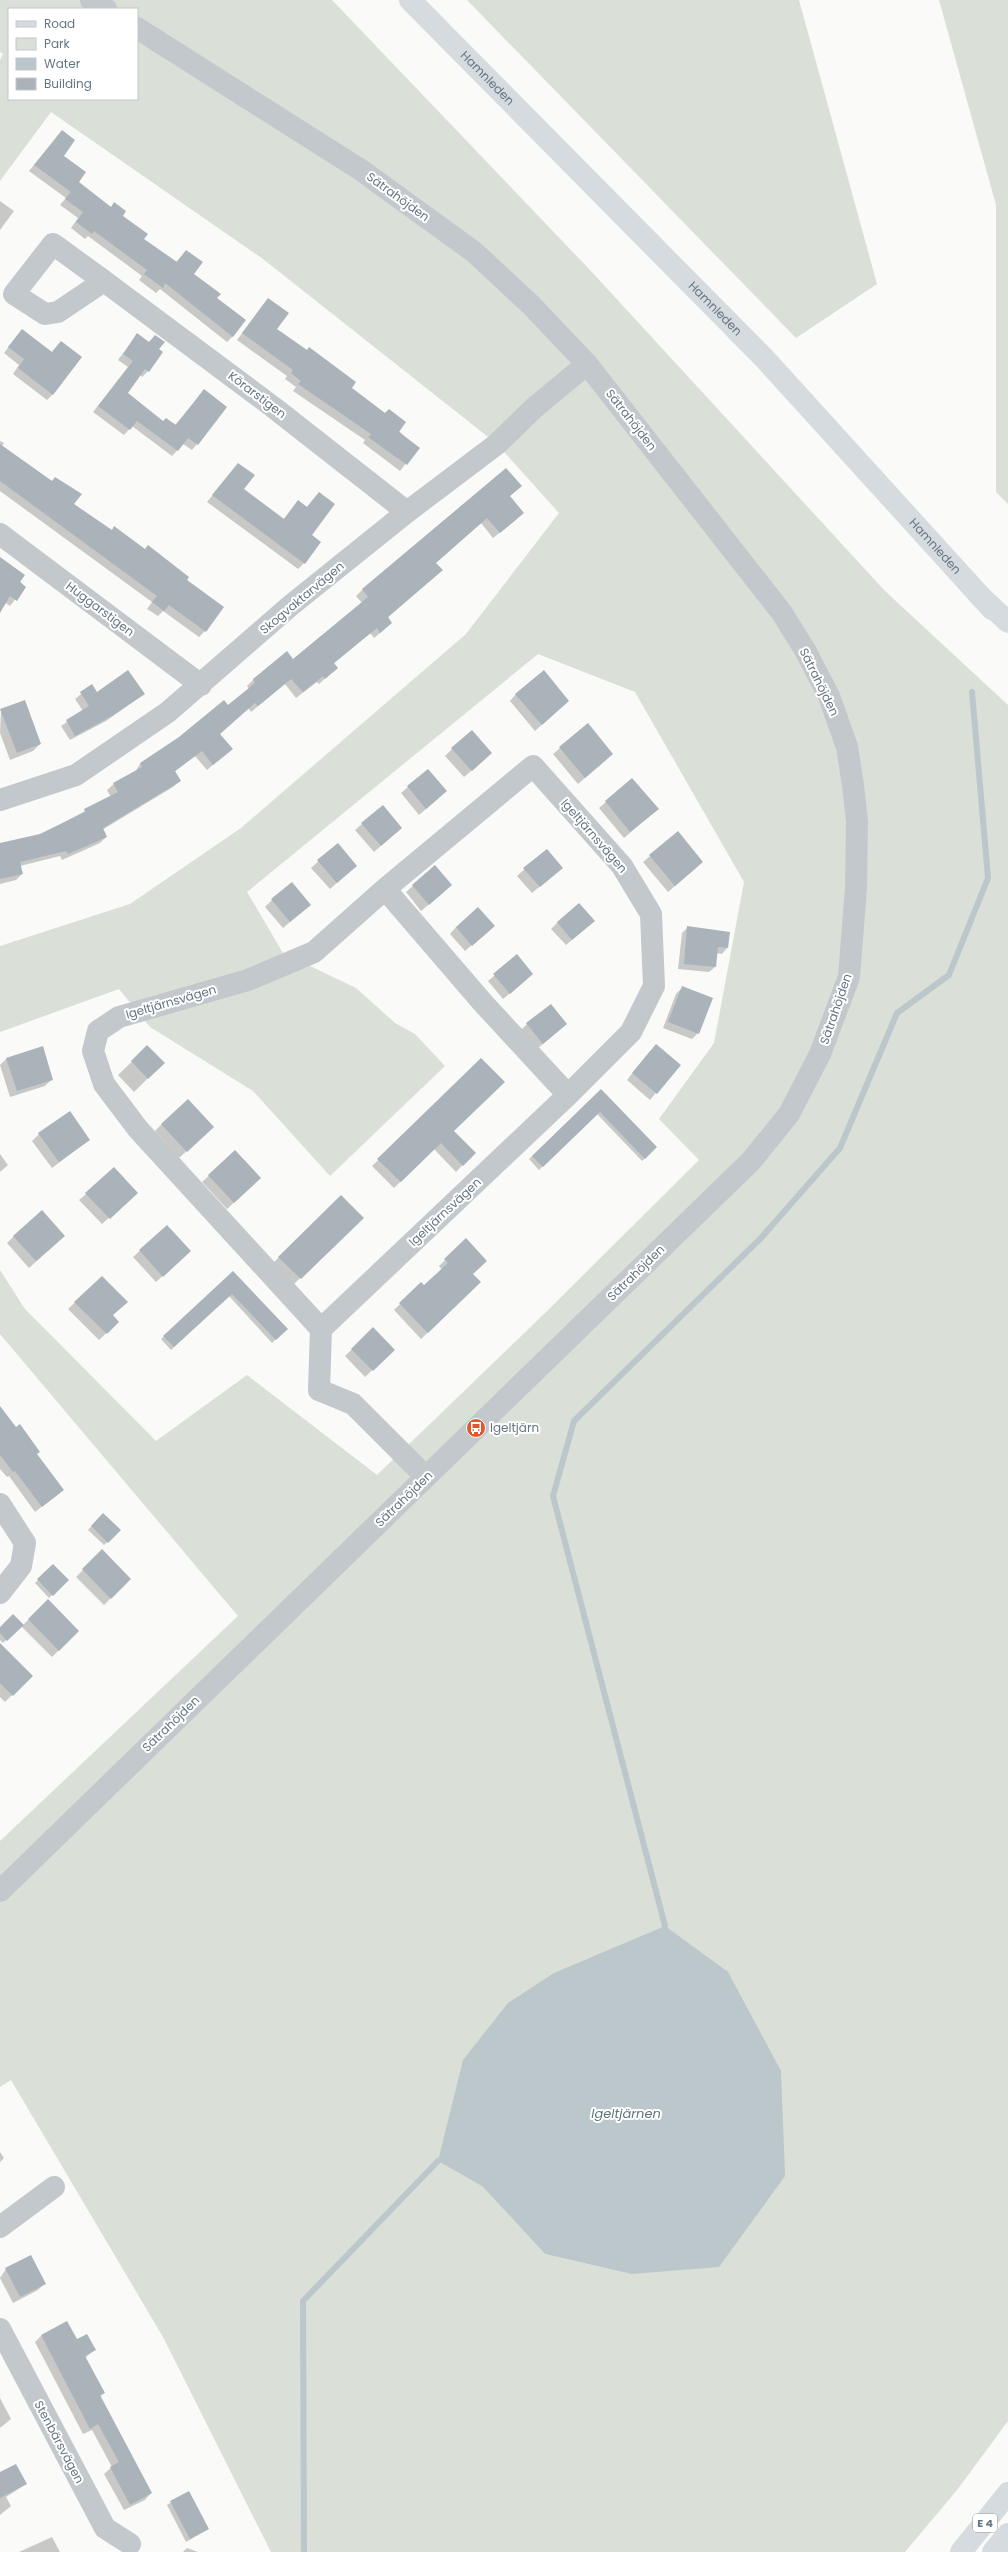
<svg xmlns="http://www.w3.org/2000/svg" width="1008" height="2552" viewBox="0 0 1008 2552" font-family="Poppins,sans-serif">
<rect width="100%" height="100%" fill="#fafaf8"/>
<path fill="#dadfd7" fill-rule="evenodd" d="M0 0H332L590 270 885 591 1008 705V2421L957 2490 905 2552H271L163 2337 11 2080 0 2087V1841L238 1616 0 1334V1270L25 1309 156 1441 247 1375 377 1475 545 1313 699 1160 659 1119 714 1043 744 882 635 692 538 654 247 892 283 953 356 988 395 1023 415 1034 445 1066 330 1176 253 1091 150 1027 119 989 0 1032V946L130 904 241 828 466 634 559 513 497 444 263 259 51 112 0 181V60L3 54 0 52ZM9 9H137V99H9ZM482 2186 631 2274 545 2254Z
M467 0H799L877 284 796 338Z
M939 0H1008V504L996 492V205Z"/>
<path fill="#bbc7cb" d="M665 1926 728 1972 781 2071 785 2176 719 2267 631 2274 545 2254 482 2186 438 2161 463 2060 508 2003 554 1973Z"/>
<path fill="#0003" d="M62 131 63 156 78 182 110 208 114 204 122 216 143 239 176 262 186 251 193 274 216 298 233 336 227 342 160 289 156 293 139 280 142 276 88 236 85 239 71 228 78 218 60 205 66 198 29 171Z
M0 201 14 211 0 230Z
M268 299 276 329 350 388 418 448 400 471 363 443 365 440 293 391 296 387 285 379 287 376 237 340Z
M22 330 51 353 61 342 53 394 47 400 13 374 19 365 4 353Z
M137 335 162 352 148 371 142 377 140 375 126 394 163 422 175 425 191 406 197 444 192 450 183 444 172 456 132 426 124 435 93 412 128 367 118 360Z
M0 441 4 443 2 446 51 482 55 478 80 494 73 504 111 531 114 528 223 607 205 631 199 637 163 611 158 616 147 609 152 602 0 491Z
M238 464 243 490 283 520 298 502 306 508 319 493 304 563 298 569 207 502Z
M506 469 521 486 509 497 517 519 493 538 481 523 435 563 442 570 387 618 385 629 374 638 370 633 333 664 330 674 319 684 317 682 296 698 285 684 251 712 248 708 219 734 225 755 207 770 195 756 174 772 180 781 173 787 102 830 106 837 100 843 62 860 60 856 20 866 22 874 16 880 0 884V857L111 797 107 790 114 784 135 772 140 764 228 706 249 689 247 686 253 680 287 653 293 660 362 603 356 596 362 590Z
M0 558 25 587 10 606 0 599Z
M92 685 97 693 144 694 106 721 70 740 61 726 83 711 75 699Z
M516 694 561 707 535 731 510 701Z
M1 710 40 744 33 751 10 760 0 733Z
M560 748 606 760 578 784 553 754Z
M452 749 484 760 464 777 445 756Z
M632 779 651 815 624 838 599 808Z
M408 787 439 798 419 815 401 793Z
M362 824 401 828 374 852 355 830Z
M678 833 696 868 668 892 643 862Z
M337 844 356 866 330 889 311 868Z
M546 850 555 874 532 893 517 876Z
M435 866 444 892 421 911 406 892Z
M272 900 310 905 283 928 265 907Z
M558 922 587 927 566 945 551 929Z
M456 927 487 932 465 951 450 934Z
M688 927 727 948 722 954 716 953 715 967 709 972 678 969 682 933Z
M517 956 526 980 503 999 488 981Z
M682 988 698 1033 692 1039 663 1028 676 994Z
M527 1024H566L537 1049 521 1030Z
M147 1047 149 1077 134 1092 118 1075Z
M650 1051 679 1065 650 1100 627 1080Z
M7 1058 52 1079 45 1086 10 1097 0 1065Z
M481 1060 452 1131 474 1153 456 1172 434 1149 394 1188 372 1166Z
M601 1090 656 1147 642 1161 597 1114 539 1170 529 1159Z
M162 1124 206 1134 179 1158 155 1131Z
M39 1134 89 1140 52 1168 32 1141Z
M235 1151 253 1185 227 1209 202 1182Z
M0 1154 8 1165 0 1172Z
M86 1194 130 1199 102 1224 79 1200Z
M341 1197 362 1218 293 1285 272 1264Z
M167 1226 183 1257 156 1282 133 1257Z
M14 1236 57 1243 29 1268 7 1243Z
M466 1240 472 1274 480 1282 421 1339 394 1310 421 1283 424 1287 442 1270 439 1266Z
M233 1272 286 1329 272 1343 229 1296 171 1350 161 1339Z
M102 1277 112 1316 118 1322 99 1340 68 1309Z
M373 1329 393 1350 365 1377 345 1356Z
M0 1409 63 1490 35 1512 9 1476 7 1477 0 1469Z
M103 1514 119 1530 104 1545 88 1530Z
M102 1551 130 1579 104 1605 76 1577Z
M53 1565 68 1580 49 1598 35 1583Z
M48 1600 78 1631 52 1657 21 1626 3 1643 0 1640V1628L23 1625Z
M0 1647 31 1676 5 1702 0 1697Z
M0 2152 4 2158 0 2162Z
M6 2269 45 2283 38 2290 13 2303 0 2278Z
M67 2322 76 2341 94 2350 85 2358 104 2393 100 2397 151 2493 145 2500 124 2510 104 2474 112 2467 92 2430 83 2434 35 2342 41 2336Z
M0 2398 11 2419 0 2428Z
M0 2473 26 2484 6 2497 11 2506 0 2515Z
M188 2492 208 2529 186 2542 167 2505Z
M52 2537 60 2552H19Z
M187 2548 198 2552H183Z"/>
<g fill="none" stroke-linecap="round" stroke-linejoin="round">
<path stroke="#bbc7cb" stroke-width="6" d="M665 1926 553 1496 574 1421 761 1238 840 1148 897 1013 949 975 988 878 972 692
M304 2552 303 2301 438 2161"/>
</g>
<path fill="#aab3b9" d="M62 130 75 140 64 156 86 172 79 182 111 207 114 202 126 211 123 216 148 234 144 239 177 262 186 250 203 262 194 274 221 294 217 298 246 320 233 337 165 283 163 288 144 274 147 270 94 231 92 234 76 222 83 212 65 199 71 192 34 165Z
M268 298 289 313 277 329 307 350 309 347 356 382 352 388 385 413 389 409 406 422 399 432 420 448 407 465 368 437 371 434 298 384 301 381 291 373 293 370 242 333Z
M22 329 52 352 61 341 82 357 53 395 18 368 24 359 8 347Z
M137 333 149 342 155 335 165 342 159 349 163 352 149 372 145 369 128 393 163 421 166 418 176 425 204 389 227 407 198 445 188 438 178 451 137 421 130 430 98 406 133 361 123 354Z
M0 444 52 481 55 477 82 494 74 504 112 530 114 526 145 549 148 545 189 577 187 580 224 607 206 632 169 605 164 611 152 602 157 596 0 481Z
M238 463 255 475 244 489 284 519 298 500 307 507 319 492 335 504 312 535 321 542 305 564 212 495Z
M506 468 522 486 510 496 524 513 500 533 487 518 436 563 443 570 388 617 392 623 380 633 377 628 334 663 338 668 325 679 323 676 303 692 291 679 258 706 255 703 220 734 233 749 213 765 202 751 175 771 181 781 103 828 107 837 68 854 66 851 20 862 23 874 0 879V843L40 834 85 812 84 809 118 792 113 783 142 767 140 763 179 737 224 700 228 705 255 683 253 679 287 651 293 659 368 597 362 589Z
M0 557 25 575 20 582 26 587 17 601 10 596 0 613Z
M128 670 145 694 112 716 75 736 66 720 89 706 80 692 92 684 97 692Z
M544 670 569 701 542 725 515 694Z
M25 700 41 744 17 753 0 709Z
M588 723 613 754 585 778 559 747Z
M472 730 492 753 472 771 451 748Z
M428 769 447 791 426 809 407 786Z
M632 778 659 809 630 832 605 801Z
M383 805 402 828 381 846 361 823Z
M678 831 703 862 675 886 649 855Z
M338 843 357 866 337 883 317 860Z
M547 849 563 868 540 887 523 868Z
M435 865 452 885 429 905 412 885Z
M292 882 311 905 290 922 271 899Z
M579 903 595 921 572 940 557 922Z
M478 907 495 926 472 946 456 927Z
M687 926 730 932 728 948 718 947 716 967 684 964Z
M517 954 533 974 510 994 493 974Z
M682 986 713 998 699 1034 668 1022Z
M551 1004 567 1024 543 1044 526 1023Z
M656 1044 681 1065 657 1094 632 1073Z
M147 1045 165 1063 148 1079 131 1061Z
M43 1046 53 1080 17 1091 6 1058Z
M481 1058 505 1082 454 1131 476 1153 463 1166 441 1143 401 1182 377 1159Z
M601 1089 657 1147 645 1159 600 1112 543 1167 532 1156Z
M188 1099 214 1127 187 1152 161 1124Z
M70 1111 90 1140 59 1162 38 1133Z
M235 1150 261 1178 234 1203 208 1175Z
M114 1167 138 1193 110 1219 85 1193Z
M341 1195 364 1218 301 1279 278 1257Z
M42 1210 65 1236 36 1261 13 1236Z
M167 1225 191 1251 163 1277 139 1250Z
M466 1238 487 1261 473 1274 481 1282 428 1333 399 1303 421 1282 424 1285 448 1263 444 1259Z
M233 1271 288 1329 276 1340 232 1294 174 1347 163 1336Z
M102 1276 128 1302 113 1315 119 1322 107 1334 74 1302Z
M373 1327 395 1350 373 1371 351 1349Z
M0 1406 16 1427 20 1424 40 1452 37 1454 64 1490 42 1507 15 1471 13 1472 0 1455Z
M103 1513 121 1530 108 1543 91 1526Z
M102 1549 131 1579 111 1599 82 1569Z
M53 1564 69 1580 53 1596 37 1579Z
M48 1599 79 1631 59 1651 28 1619Z
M13 1614 24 1625 7 1641 0 1633V1627Z
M0 1643 33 1676 13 1696 0 1683Z
M31 2255 46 2284 20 2297 5 2268Z
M67 2321 77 2339 87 2334 96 2350 85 2356 105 2393 100 2395 152 2493 130 2505 110 2467 119 2462 98 2424 90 2429 41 2335Z
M16 2464 27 2484 0 2498V2472Z
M189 2491 209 2529 190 2539 170 2501Z"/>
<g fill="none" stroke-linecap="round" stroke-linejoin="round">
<path stroke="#c3c8cc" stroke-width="22" d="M91 0 106 9
M104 281 53 244 14 294 45 314 58 312 104 281 273 407 407 512
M0 534 201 685
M533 766 622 866 651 914 654 986 631 1032 568 1095 321 1329 138 1129 104 1084 93 1051 98 1031 119 1017 248 980 314 952 385 889Z
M0 800 76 775 168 712 290 606 407 512 497 444 534 408 587 364
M385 889 483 1003 568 1095
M321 1329 319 1390 353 1404 426 1477
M0 1504 25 1543 21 1566 0 1593
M0 1891 751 1161 789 1114 820 1054 849 977 856 888 857 821 853 785 847 747 829 696 805 650 782 613 587 364 531 305 474 252 361 170 137 28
M0 2227 54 2187
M0 2329 105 2528 130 2544"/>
<path stroke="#d6dbdf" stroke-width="22" id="s1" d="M410 0 764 358 992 609"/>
<path stroke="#d6dbdf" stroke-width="22" d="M979 595 1008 622
M961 2552 1008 2493
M993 2552 1008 2534"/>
</g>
<defs>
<g id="bus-disc" transform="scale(1)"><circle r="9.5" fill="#e4572e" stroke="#fff"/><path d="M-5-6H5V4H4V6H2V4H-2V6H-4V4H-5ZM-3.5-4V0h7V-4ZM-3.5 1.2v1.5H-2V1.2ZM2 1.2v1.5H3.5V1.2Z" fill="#fff"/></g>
</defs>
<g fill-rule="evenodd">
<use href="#bus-disc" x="476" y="1428"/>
</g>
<g text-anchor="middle" stroke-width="4" stroke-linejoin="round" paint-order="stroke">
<rect fill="#fff" stroke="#939fa8" stroke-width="1" x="973" y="2514" width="24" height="18" rx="3"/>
<g font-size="11" font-weight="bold" fill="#657683">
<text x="985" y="2527">E 4</text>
</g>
<g font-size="12" fill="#657683" stroke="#fff">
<text dy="4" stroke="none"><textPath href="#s1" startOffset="110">Hamnleden</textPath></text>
<text transform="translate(398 197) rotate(36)" y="4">Sätrahöjden</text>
<text dy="4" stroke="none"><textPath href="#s1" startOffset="434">Hamnleden</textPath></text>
<text transform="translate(257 395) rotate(37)" y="4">Körarstigen</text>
<text transform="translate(631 420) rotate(52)" y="4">Sätrahöjden</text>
<text dy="4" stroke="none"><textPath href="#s1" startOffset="758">Hamnleden</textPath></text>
<text transform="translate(302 598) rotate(-40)" y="4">Skogvaktarvägen</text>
<text transform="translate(100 609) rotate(37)" y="4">Huggarstigen</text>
<text transform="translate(819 682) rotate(64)" y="4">Sätrahöjden</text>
<text transform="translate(594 836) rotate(49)" y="4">Igeltjärnsvägen</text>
<text transform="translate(171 1002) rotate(-16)" y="4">Igeltjärnsvägen</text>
<text transform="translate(836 1009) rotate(-71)" y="4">Sätrahöjden</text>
<text transform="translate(445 1212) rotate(-43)" y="4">Igeltjärnsvägen</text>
<text transform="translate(636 1273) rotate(-44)" y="4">Sätrahöjden</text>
<text transform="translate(404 1499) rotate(-44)" y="4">Sätrahöjden</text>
<text transform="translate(171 1724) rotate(-44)" y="4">Sätrahöjden</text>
<text transform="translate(59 2442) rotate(62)" y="4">Stenbärsvägen</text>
</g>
<g font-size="12" fill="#657683" stroke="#fff" text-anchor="start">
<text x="490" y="1432">Igeltjärn</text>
</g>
<g font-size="13" font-style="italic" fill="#60757c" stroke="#fff">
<text x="626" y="2118">Igeltjärnen</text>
</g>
</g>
<rect x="8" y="8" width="130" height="92" fill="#ffffff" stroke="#c1c8cd"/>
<rect x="16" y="21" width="20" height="6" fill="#d6dbdf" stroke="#c1c8cd"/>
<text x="44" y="28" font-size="12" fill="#657683">Road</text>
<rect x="16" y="38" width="20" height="12" fill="#dadfd7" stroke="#c1c8cd"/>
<text x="44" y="48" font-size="12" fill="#657683">Park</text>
<rect x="16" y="58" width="20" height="12" fill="#bbc7cb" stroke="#c1c8cd"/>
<text x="44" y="68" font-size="12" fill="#657683">Water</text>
<rect x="16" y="78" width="20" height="12" fill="#aab3b9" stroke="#c1c8cd"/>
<text x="44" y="88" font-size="12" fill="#657683">Building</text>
</svg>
